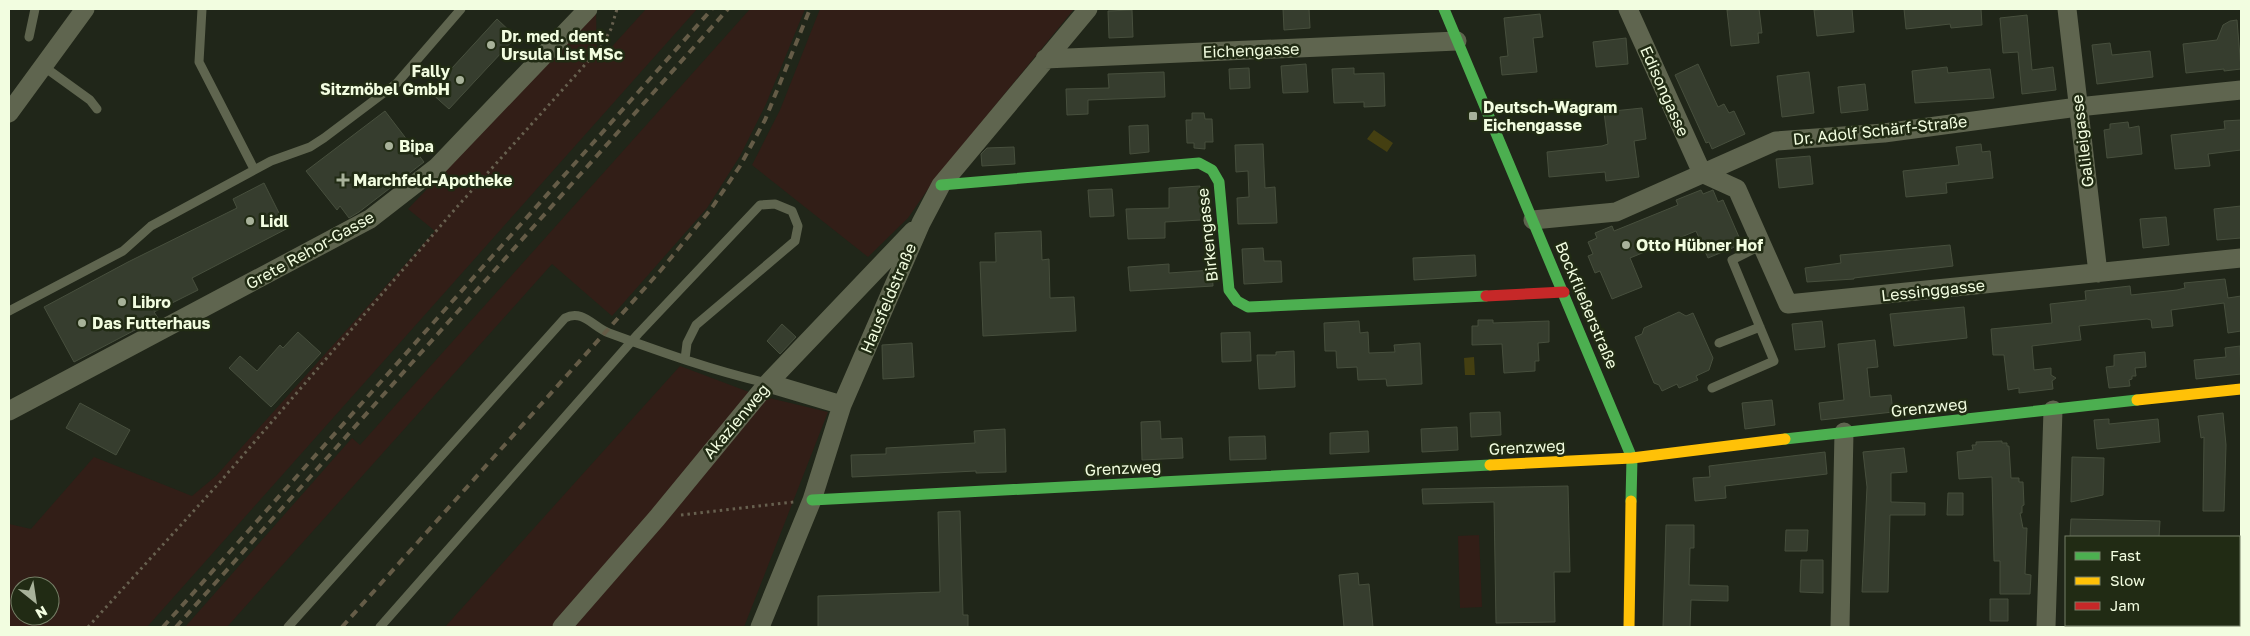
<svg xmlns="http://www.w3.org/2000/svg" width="2250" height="636" viewBox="0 0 2250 636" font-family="'Golos Text',sans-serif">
<rect width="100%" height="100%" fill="#202619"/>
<path fill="#321e17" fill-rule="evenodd" d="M646 9H697L147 627H9V524L31 529 94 457 192 496 216 476 435 231 408 209 596 11 597 63ZM20 586H50V616H20Z
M750 9H805L766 104 740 156 707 208 612 316 552 264 227 627H185L352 438 360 445Z
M820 9H1074L935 179 908 218 868 257 752 165 780 110Z
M680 366 749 392 652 515 554 627H445Z
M761 396 828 412 744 627H567Z
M1479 535 1482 607 1460 608 1458 536Z"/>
<path fill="#443f11" d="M1374 130 1393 143 1387 152 1367 139Z
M1474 357 1475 375H1465L1464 358Z"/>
<path fill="#363d2e" stroke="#474f3d" d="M1283 9H1309L1310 28 1284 30Z
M1738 9H1759L1762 33H1758L1759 43 1731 46 1727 10Z
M1828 9H1852L1854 32 1817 36 1814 10Z
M1904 9H1981L1982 25 1951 28 1950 24 1906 29Z
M1132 10 1133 37 1109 38 1108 11Z
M1540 14 1543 37 1533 38 1537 72 1502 75 1500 57 1508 56 1504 18Z
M2027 15 2032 70 2053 67 2056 90 2022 94 2018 52 2003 53 2000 18Z
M497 19 516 37 449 109 430 92Z
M2237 20 2241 69 2224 71V69L2186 73 2183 44 2217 40 2223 25 2230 21Z
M1626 38 1628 64 1596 67 1593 42Z
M2110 43 2112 55 2150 51 2153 77 2097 84 2092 45Z
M1306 64 1308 92 1283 93 1281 66Z
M1698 64 1718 107 1724 104 1729 113 1734 111 1745 134 1712 149 1709 142 1706 143 1675 75Z
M1947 67 1948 73 1990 69 1994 98 1915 103 1912 71Z
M1249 68 1250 88 1230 89 1229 69Z
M1354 68V74L1384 73 1385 106 1364 107V102L1334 103 1332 69Z
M1164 72 1165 97 1088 100V114L1067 115 1066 89 1109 88 1108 74Z
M1809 72 1814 113 1782 117 1777 76Z
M1865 84 1868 110 1841 113 1838 87Z
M1642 108 1646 139 1634 141 1639 177 1606 181 1605 172 1549 177 1547 152 1602 146 1608 144 1604 112Z
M385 111 424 162 359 212 349 218 340 206 337 210 306 171Z
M1192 113H1204L1205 119H1212L1213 142H1205V149L1194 148V143H1187L1186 120H1192Z
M2241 120V150L2208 154 2210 166 2175 169 2171 135 2225 129 2224 121Z
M2128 122 2129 128 2139 126 2142 154 2107 158 2104 130 2110 129V124Z
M1148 125 1149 152 1130 154 1129 126Z
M1263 144 1265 188 1275 187 1277 223 1238 224 1237 198 1249 197 1248 171 1236 172 1235 145Z
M1981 144 1982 152 1990 151 1993 178 1946 183 1947 193 1906 197 1903 171 1959 165 1956 147Z
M1014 147 1015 164 982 166 981 154 987 148Z
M1810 156 1813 184 1779 188 1776 159Z
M264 183 281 217 283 216 290 227 192 278 198 290 154 312 158 318 74 362 44 307 128 262 237 208 233 199Z
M1200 186 1201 220 1165 222V238L1128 239 1126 209 1169 208V188Z
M1112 189 1114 216 1090 217 1088 190Z
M1701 190 1703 194 1713 190 1718 202 1723 200 1742 244 1708 258 1696 231 1630 258 1642 287 1612 299 1600 271 1595 273 1588 256 1593 254 1588 242 1597 238 1595 233 1612 226 1614 231 1678 205 1676 200Z
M2241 206V238L2217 240 2214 209Z
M2166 217 2169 245 2143 248 2140 219Z
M1041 231 1042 260 1049 259 1050 298 1074 297 1076 331 983 336 980 262H996L995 233Z
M1950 245 1953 266 1854 278V279L1807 282 1805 268 1841 263 1840 255Z
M1263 248 1264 261H1281L1282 282 1244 284 1242 249Z
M1475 255 1476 276 1414 280 1413 258Z
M1169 264V273L1212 270 1213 286 1130 291 1128 267Z
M2225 279 2228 298 2241 296V331L2228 333 2224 303 2171 310 2173 326 2152 328 2151 320 2147 319 2079 326 2081 340 2032 346 2034 370 2051 368V375L2056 378 2052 381 2053 389 2019 393V388L2008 390 2004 355H1993L1991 329 2052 323 2050 304 2086 300 2085 291 2130 286 2131 295 2177 290 2185 288 2184 283Z
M1964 307 1967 338 1894 346 1890 314Z
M1679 312 1686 316 1693 313 1713 358 1709 370 1696 376 1698 380 1679 388 1677 384 1662 391 1659 385 1654 383 1635 337 1642 334 1644 328Z
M1478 320H1493V323L1549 321V342L1538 343 1539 361H1535V371L1504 373 1502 344 1472 345V326H1478Z
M1359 321 1360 333 1368 332 1369 353 1395 352 1394 345 1420 343 1422 384 1387 386 1386 379 1358 380 1357 367 1337 368 1336 351H1325L1324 323Z
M1822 321 1825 347 1795 350 1792 324Z
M782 324 796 337 780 354 767 341Z
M298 332 321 353 271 407 229 368 240 356 257 371 280 345 283 348Z
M1250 332 1251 361 1222 362 1221 333Z
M1875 340 1878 367 1867 368 1870 397 1891 395 1893 412 1821 420 1819 403 1844 400 1838 344Z
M912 343 914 377 883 379 882 345Z
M2240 346 2241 374 2196 379 2194 360 2226 357 2225 348Z
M1294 351 1295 387 1259 389 1257 355H1276V352Z
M2145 352 2146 367 2135 368 2136 376H2132V379L2129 380 2130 386 2109 388 2106 367 2114 366V355Z
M1772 400 1775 425 1745 429 1742 403Z
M80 403 130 430 116 455 66 428Z
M1500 412 1501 435 1471 437 1470 413Z
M2223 413 2226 445 2224 511H2203L2204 437 2201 438 2198 416Z
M2109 419V424L2158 419 2160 442 2097 449 2094 420Z
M1160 421 1161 439 1182 438 1183 458 1142 460 1141 422Z
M1457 427 1458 450 1422 452 1421 429Z
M1005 429 1006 472 976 473V471L852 477 851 455 886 454V448L975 443 974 431Z
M1368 431 1369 452 1330 454V433Z
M1265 436 1266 459 1230 460 1229 437Z
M2002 441V443H2007V446H2009L2011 478H2019V482H2023L2024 505 2022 506V513H2020L2023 528H2027L2025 574 2031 575 2030 594H2000V561H1994L1992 477 1959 479 1957 452 1973 450 1972 445H1976V442Z
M1904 448 1907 472 1891 473V502L1925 503V515H1890L1888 592H1862L1867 487 1863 452Z
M1825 452 1827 474 1725 486 1726 498 1695 501 1693 478 1710 477 1709 466Z
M2072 457 2104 458 2103 495 2071 502Z
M1568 486 1570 572H1554L1555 622 1496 623 1494 502 1423 504 1422 489Z
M1948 493H1963V515H1947Z
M960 511 963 615H968V627H818V596L940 592 938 512Z
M2071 519 2160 521 2159 537H2070Z
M1666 525H1694V548H1690L1689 585 1728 586V601L1691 600 1690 627H1663Z
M1786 530H1808L1807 551H1785Z
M1801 560H1823V593L1800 592Z
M1358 573 1359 585 1369 584 1373 627H1344L1339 575Z
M1990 599H2008V621H1990Z"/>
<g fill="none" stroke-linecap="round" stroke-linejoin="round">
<path stroke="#67604f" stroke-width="3" stroke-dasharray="2.5 4" stroke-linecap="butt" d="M681 515 794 502
M88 627 220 482 456 208 601 47 611 29 617 9"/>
<path stroke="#5f654f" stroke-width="9" d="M202 9 199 62 254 169
M29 37 35 9
M43 66 90 100 97 109
M9 311 123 251 151 226 271 161 310 147 324 138 397 83 461 9
M1719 343 1760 327
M1712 388 1774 361 1732 260 1762 245
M288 627 565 318C583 309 593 327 609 333 661 352 714 371 767 383
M380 627 638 334 760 205 775 204 792 211 798 226 795 241 696 325 687 343 685 359"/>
<path stroke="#5f654f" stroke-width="19" d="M1628 9 1702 173 1737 189 1788 304 2241 258
M2067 9 2098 273
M1045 59 1457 41
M9 113 85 9
M1533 220 1616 212 1776 141 1884 133 2078 107 2241 90
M768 383 842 405
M9 411 370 219 437 167 588 9
M562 627 657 518 768 383 913 231
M760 627 812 500 842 405 921 223 941 185 1088 9
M1840 627 1844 432
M2046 627 2053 410"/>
<path stroke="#4caf50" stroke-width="11" d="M1444 9 1632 458 1631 501
M941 185 1199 163 1212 170 1219 182 1229 290 1237 301 1248 307 1486 296
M1785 439 2137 400
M812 500 1490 465"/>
<path stroke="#ffc107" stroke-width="11" d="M2137 400 2241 389
M1490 465 1632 458 1785 439
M1629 627 1631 501"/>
<path stroke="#c62828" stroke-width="11" d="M1486 296 1564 292"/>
<path stroke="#655c47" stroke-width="4" stroke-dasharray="8 6" stroke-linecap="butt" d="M163 627 712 9
M176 627 728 9
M342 627 661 270 711 209 740 166 765 120 810 9"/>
</g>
<g fill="#a8b29a" stroke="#212b14" stroke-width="2">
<circle cx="491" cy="45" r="5"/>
<circle cx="460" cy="80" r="5"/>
<rect x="1468" y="111" width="10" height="10" rx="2.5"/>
<circle cx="389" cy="146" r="5"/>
<path d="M340.5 172.5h5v5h5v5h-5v5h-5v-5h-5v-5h5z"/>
<circle cx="250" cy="221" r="5"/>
<circle cx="1626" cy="245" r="5"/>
<circle cx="122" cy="302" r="5"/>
<circle cx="82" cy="323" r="5"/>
</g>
<g text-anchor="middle" stroke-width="5" stroke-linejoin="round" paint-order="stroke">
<g font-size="16" font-weight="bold" fill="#f2fde0" stroke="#212b14" text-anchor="start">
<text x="501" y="42">Dr. med. dent.<tspan x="501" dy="18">Ursula List MSc</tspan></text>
<text x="450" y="77" text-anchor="end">Fally<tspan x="450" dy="18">Sitzmöbel GmbH</tspan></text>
<text x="1483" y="113">Deutsch-Wagram<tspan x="1483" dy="18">Eichengasse</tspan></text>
<text x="399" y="152">Bipa</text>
<text x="353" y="186">Marchfeld-Apotheke</text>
<text x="260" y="227">Lidl</text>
<text x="1636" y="251">Otto Hübner Hof</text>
<text x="132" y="308">Libro</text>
<text x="92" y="329">Das Futterhaus</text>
</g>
<g font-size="16" fill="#f2fde0" stroke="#212b14">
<text transform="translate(1251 50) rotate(-2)" y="6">Eichengasse</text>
<text transform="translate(1665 91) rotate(66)" y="6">Edisongasse</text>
<text transform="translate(1880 130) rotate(-6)" y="6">Dr. Adolf Schärf-Straße</text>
<text transform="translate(2082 141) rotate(-97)" y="6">Galileigasse</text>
<text transform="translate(1207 235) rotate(-96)" y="6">Birkengasse</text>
<text transform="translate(310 250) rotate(-29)" y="6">Grete Rehor-Gasse</text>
<text transform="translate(1933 290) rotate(-6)" y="6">Lessinggasse</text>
<text transform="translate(888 298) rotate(-67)" y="6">Hausfeldstraße</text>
<text transform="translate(1587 305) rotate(67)" y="6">Bockfließerstraße</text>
<text transform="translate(1929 407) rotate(-6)" y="6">Grenzweg</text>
<text transform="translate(736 421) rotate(-50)" y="6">Akazienweg</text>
<text transform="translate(1527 447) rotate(-3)" y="6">Grenzweg</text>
<text transform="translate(1123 468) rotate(-3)" y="6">Grenzweg</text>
</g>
</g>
<rect width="2250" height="636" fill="none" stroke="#f2fde0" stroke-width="20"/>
<rect x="2065" y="536" width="175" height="90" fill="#212b14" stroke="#757f66"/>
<rect x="2075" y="552" width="25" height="8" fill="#4caf50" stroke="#757f66"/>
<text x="2110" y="561" font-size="15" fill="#f2fde0">Fast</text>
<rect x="2075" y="577" width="25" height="8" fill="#ffc107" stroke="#757f66"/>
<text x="2110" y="586" font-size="15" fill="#f2fde0">Slow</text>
<rect x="2075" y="602" width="25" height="8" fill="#c62828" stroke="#757f66"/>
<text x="2110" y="611" font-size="15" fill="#f2fde0">Jam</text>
<g transform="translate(35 601) rotate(150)"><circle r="24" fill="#212b14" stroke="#757f66"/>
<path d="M0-4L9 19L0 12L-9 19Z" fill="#a8b29a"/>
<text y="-8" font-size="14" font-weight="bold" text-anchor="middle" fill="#f2fde0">N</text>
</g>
</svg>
